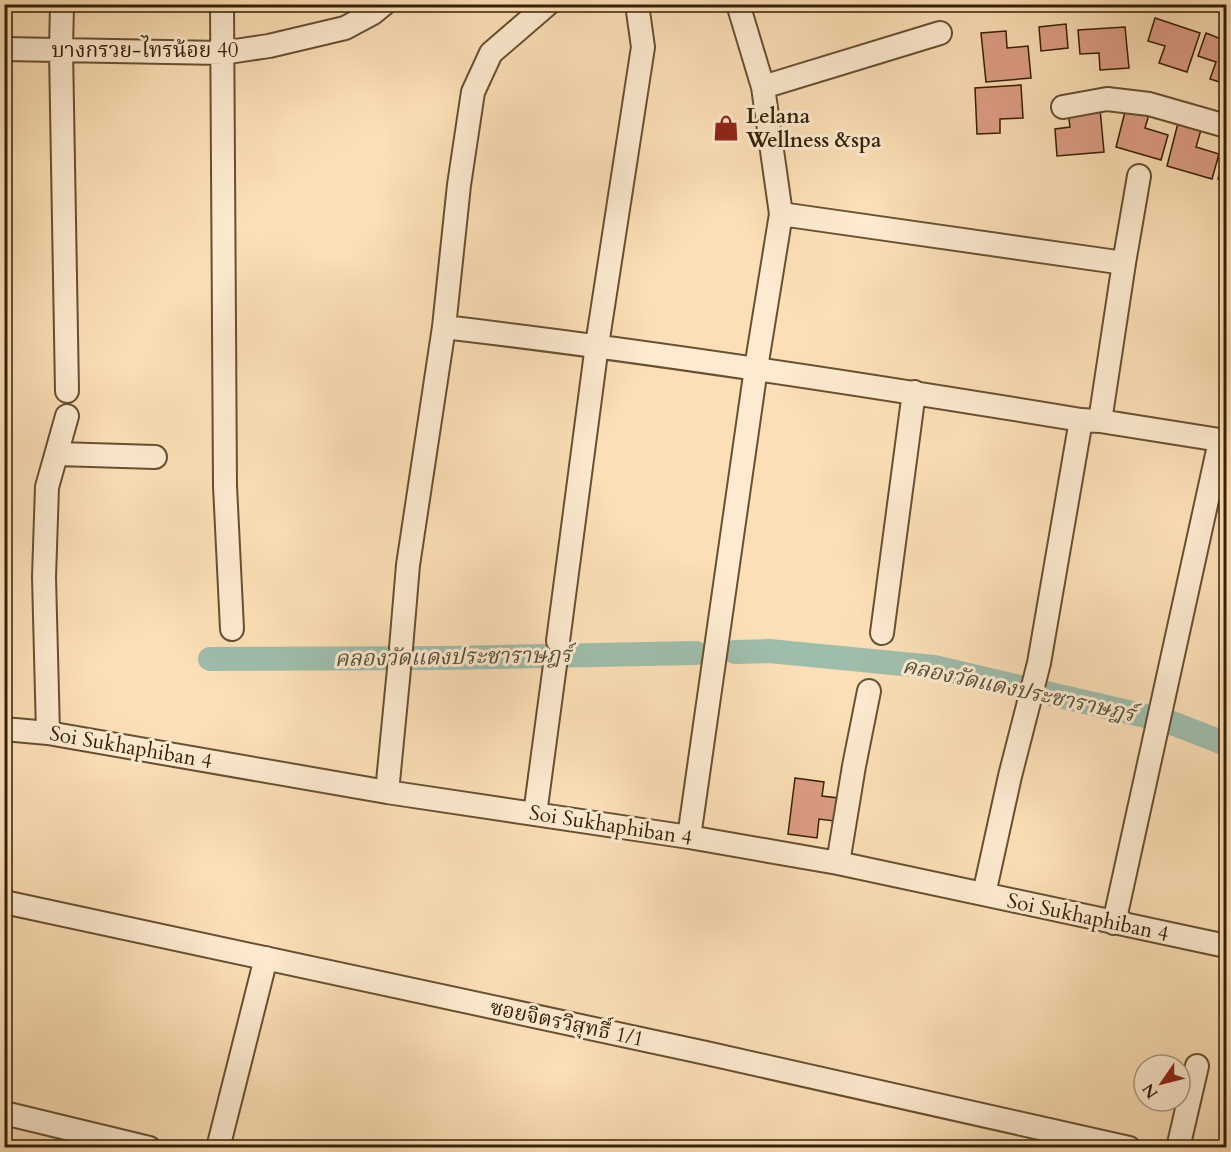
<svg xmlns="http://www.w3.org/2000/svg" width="1231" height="1152" viewBox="0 0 1231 1152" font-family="Cardo,'Noto Serif Thai',serif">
<rect width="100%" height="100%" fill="#fcdfb6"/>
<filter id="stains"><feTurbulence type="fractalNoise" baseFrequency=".00333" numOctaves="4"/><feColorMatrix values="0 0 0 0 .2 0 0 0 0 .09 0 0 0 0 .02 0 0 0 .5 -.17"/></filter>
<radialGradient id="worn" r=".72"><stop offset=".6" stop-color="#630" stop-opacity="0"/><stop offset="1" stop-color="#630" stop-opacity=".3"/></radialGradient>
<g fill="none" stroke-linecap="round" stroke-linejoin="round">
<path stroke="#9fbdab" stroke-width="24" d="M735 652 769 651 934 667 1167 721 1226 744
M210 659 441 658 696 653"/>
</g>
<path fill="#de9e84" stroke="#352004" stroke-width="1.5" d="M1155 18 1200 33 1187 72 1159 63 1165 46 1148 41Z
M1066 24 1068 48 1041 51 1039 27Z
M1125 27 1129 68 1100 70 1099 53 1080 54 1078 30Z
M1006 31 1007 48 1028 46 1031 78 986 82 981 33Z
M1206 33 1226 41V84L1210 79 1216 62 1198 56Z
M1021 85 1023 118 1000 119V133L977 134 975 88Z
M1127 104 1150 111 1145 128 1168 135 1161 160 1116 147Z
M1100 109 1104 152 1057 156 1055 129 1070 127 1068 111Z
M1178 123 1201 130 1196 147 1219 154 1212 179 1167 166Z
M1226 149V181L1218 179Z
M795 778 824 782 822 796 838 798 834 821 819 819 817 838 788 834Z"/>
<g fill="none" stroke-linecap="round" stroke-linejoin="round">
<g stroke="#675030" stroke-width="26">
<path id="minor" d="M62 4 61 50 67 391
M222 4 225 486 232 629
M4 49 222 53 269 46 345 28 373 13 384 4
M763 87 940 33
M1063 107 1107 99 1149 104 1226 126
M781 214 1124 263
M444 327C657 352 869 385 1081 420L1100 421 1226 441
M1100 421 1124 263 1139 176
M58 454 155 457
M882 633 914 392
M558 641 597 345 643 47 637 4
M401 648 408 565 444 327 459 185 473 92 491 53 548 4
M4 729 48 733 387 792 689 837 838 863 1226 946
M48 733 44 577 47 487 67 416
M387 792 399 669
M535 814 555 665
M689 837 756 368 781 214 763 87 738 4
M838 863 854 766 869 691
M984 894 1010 776 1039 663 1081 420
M4 902 706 1053 1129 1148
M1114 923 1220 441
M4 1113 149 1148
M218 1148 266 958
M1178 1148 1197 1066"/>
</g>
<use href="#minor" stroke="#fdead0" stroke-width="22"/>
</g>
<defs>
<g id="shop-bare" transform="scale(2.07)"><path d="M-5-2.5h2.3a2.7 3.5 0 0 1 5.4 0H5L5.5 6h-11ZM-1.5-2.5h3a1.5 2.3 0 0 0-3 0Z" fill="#8f2418" stroke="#fdead0" stroke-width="2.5" paint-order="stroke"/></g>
</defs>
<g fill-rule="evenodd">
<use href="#shop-bare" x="726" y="128"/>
</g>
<g text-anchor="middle" stroke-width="6" stroke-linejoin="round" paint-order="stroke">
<g font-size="21" fill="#352004" stroke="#fdead0">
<text x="145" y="57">บางกรวย-ไทรน้อย 40</text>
<text transform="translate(131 747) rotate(10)" y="7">Soi Sukhaphiban 4</text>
<text transform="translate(611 825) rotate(9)" y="7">Soi Sukhaphiban 4</text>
<text transform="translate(1088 917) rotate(12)" y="7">Soi Sukhaphiban 4</text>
<text transform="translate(567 1023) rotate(12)" y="7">ซอยจิตรวิสุทธื์ 1/1</text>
</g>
<g font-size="21" font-weight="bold" fill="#352004" stroke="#fdead0" text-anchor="start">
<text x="746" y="123">Lelana<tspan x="746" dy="24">Wellness &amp;spa</tspan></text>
</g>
<g font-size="22" font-style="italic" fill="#554f36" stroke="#fdead0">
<text transform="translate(453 656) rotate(-1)" y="8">คลองวัดแดงประชาราษฎร์</text>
<text transform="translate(1019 689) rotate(12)" y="8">คลองวัดแดงประชาราษฎร์</text>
</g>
</g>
<rect width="1231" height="1152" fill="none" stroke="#fcdfb6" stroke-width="24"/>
<rect x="6" y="6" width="1219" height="1140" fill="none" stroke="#352004" stroke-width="3"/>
<rect x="12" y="12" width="1207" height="1128" fill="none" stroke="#352004" stroke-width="1.5"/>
<g transform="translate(1162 1083) rotate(235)"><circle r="28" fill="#fdead0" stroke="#ad997e" stroke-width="1.5"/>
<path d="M0-4.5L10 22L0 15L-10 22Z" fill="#8f2418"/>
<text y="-9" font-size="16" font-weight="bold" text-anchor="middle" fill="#352004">N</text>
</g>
<rect width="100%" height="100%" filter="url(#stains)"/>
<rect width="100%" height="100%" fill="url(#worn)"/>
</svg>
